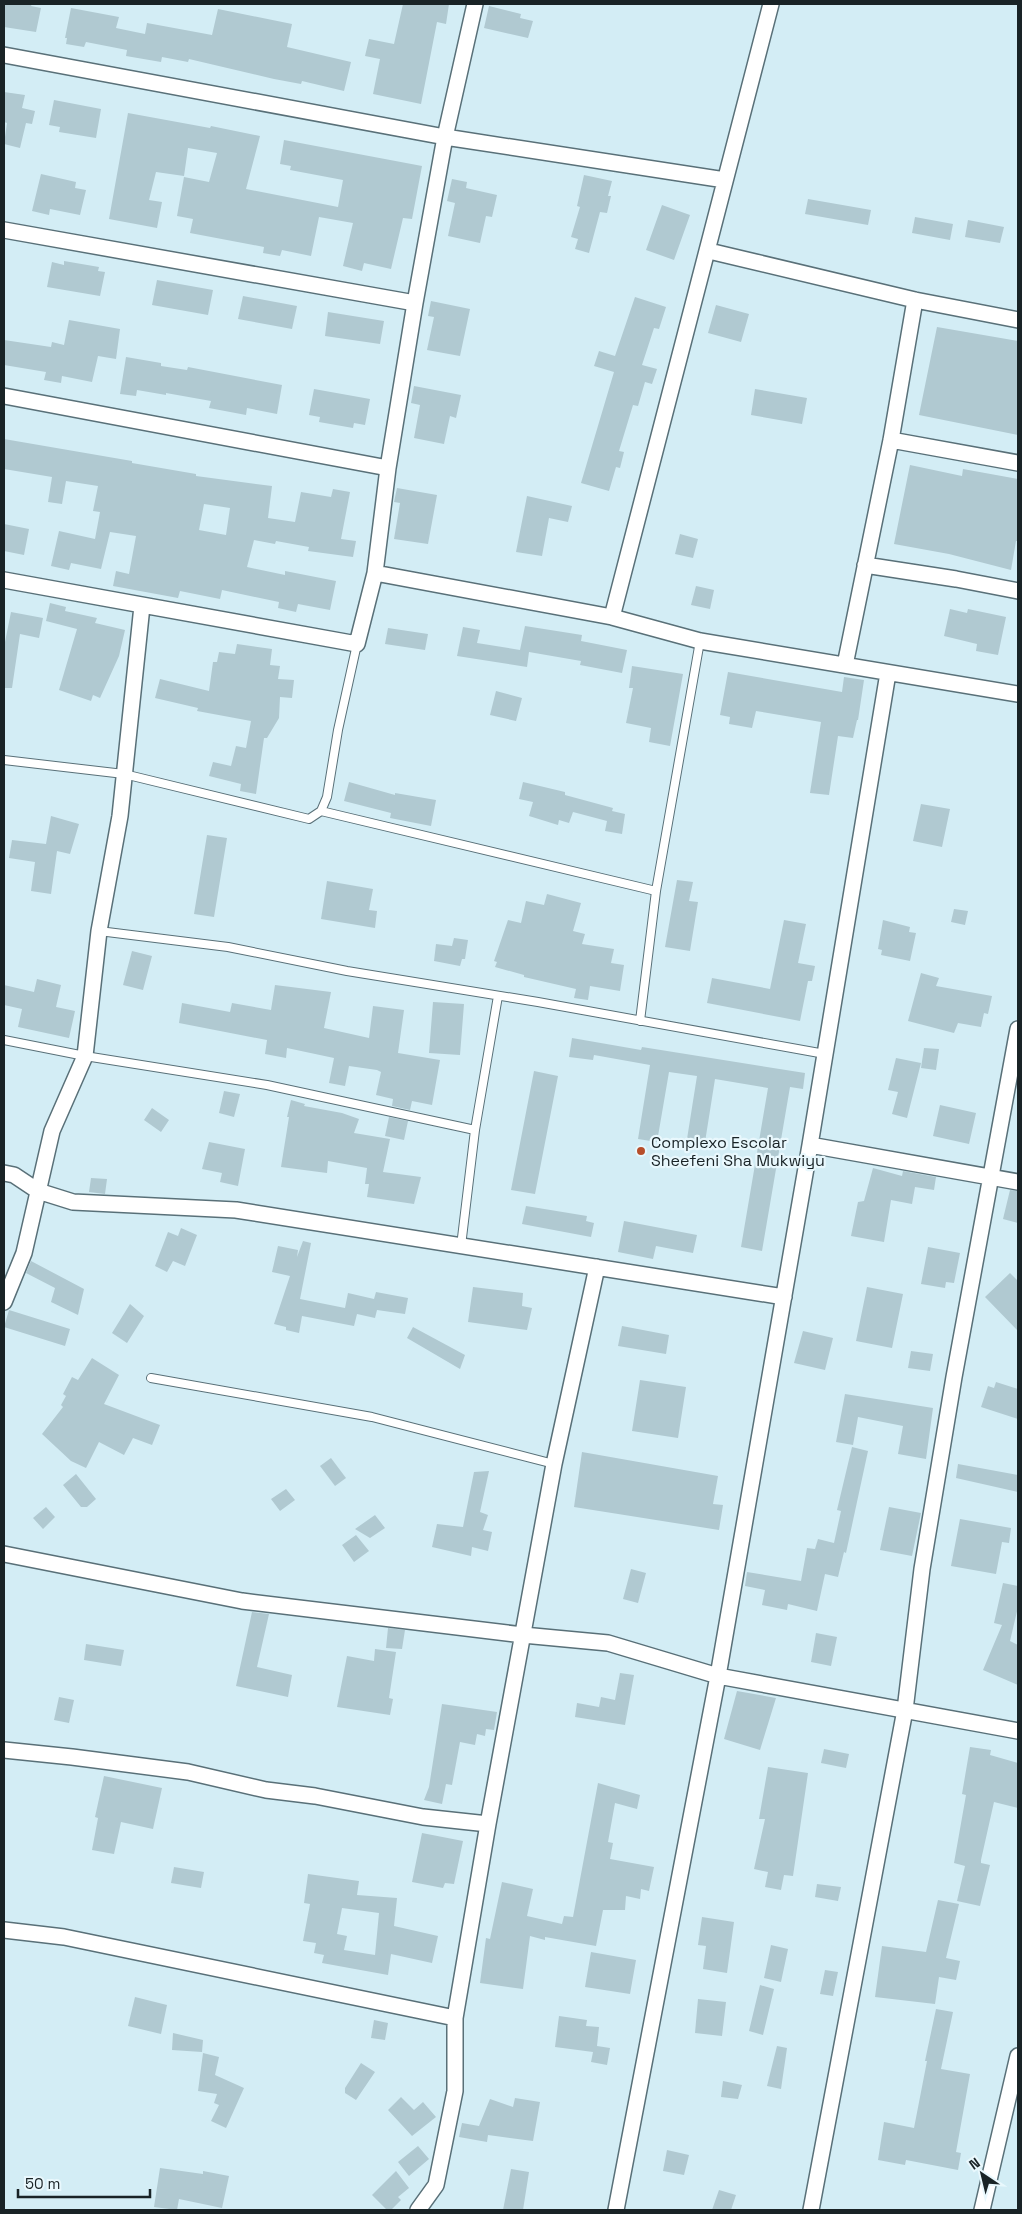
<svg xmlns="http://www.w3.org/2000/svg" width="1022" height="2214" viewBox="0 0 1022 2214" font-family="'Space Grotesk',sans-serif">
<rect width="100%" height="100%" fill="#d3edf5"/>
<path fill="#b0c9d1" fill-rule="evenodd" d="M4 4H32L31 6 41 8 36 32 4 27Z
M403 4H449L446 24 437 22 421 104 373 94 380 59 365 56 369 39 394 44Z
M489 6 521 14 520 18 533 21 528 38 484 28Z
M71 8 119 17 116 28 145 34 147 23 212 35 218 9 292 24 287 47 351 62 344 91 302 81 301 84 274 79 189 59 188 62 162 57 161 62 126 56 127 50 86 42 84 47 66 44 67 38H65Z
M4 92 25 95 22 108 35 111 32 124 26 123 20 148 4 144 7 123 4 122Z
M54 100 101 109 96 138 59 132 60 127 49 125Z
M128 113 210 128 211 126 260 136 246 189 338 207 343 180 290 170 291 166 280 164 284 140 422 166 412 219 403 218 391 269 364 263 362 271 343 266 353 223 319 217 311 256 282 250 280 256 263 253 264 247 190 233 193 219 177 216 184 177 209 182 217 153 188 148 184 176 156 172 149 200 162 202 157 228 109 219Z
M41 174 76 182 75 188 86 190 80 215 50 209 49 215 32 211Z
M584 175 612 181 608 196H611L607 213 600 212 589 253 575 249 578 239 571 237 580 207 577 206Z
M452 179 467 182 466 188 497 195 492 217 486 216 480 243 448 236 455 203 447 201Z
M808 199 871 210 868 225 805 214Z
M662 205 690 215 674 260 646 250Z
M915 217 953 224 950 240 912 233Z
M968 220 1004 227 1000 243 965 237Z
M64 261 99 267 98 271 105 272 100 296 47 287 52 262 64 265Z
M157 280 213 290 208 315 152 305Z
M243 296 297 306 292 329 238 319Z
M635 297 666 307 659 329 654 328 642 365 657 369 652 384 645 382 638 406 633 405 619 451 624 452 620 468 616 467 609 491 581 483 614 372 594 366 599 351 615 356Z
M431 301 470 309 460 356 427 350 434 317 428 316Z
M716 305 749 314 741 342 708 333Z
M328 312 384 321 380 344 325 336Z
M69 320 120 329 116 359 98 356 92 382 62 376 61 383 44 380 46 372 4 365V340L51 347 52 342 64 345Z
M937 327 1018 341V435L919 415Z
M126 357 161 363V366L187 370 188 367 282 385 277 414 247 408 246 415 209 408 211 401 166 393V395L137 390 136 396 120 394Z
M414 386 461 395 456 418 450 416 444 444 414 438 420 405 411 403Z
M314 389 370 399 365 425 354 423 353 428 319 422 320 417 309 415Z
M755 389 807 398 802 424 751 415Z
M4 439 132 461V463L196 474V476L272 486 268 518 295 522 301 492 331 497 333 489 350 492 341 539 356 541 353 557 308 551 309 547 276 541 275 544 254 540 247 567 285 575V571L336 581 330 610 298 604 296 612 278 608 279 602 222 590 220 599 180 591 178 598 113 586 116 571 129 574 136 536 110 532 101 569 71 563 69 570 51 566 59 531 95 539 100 512 93 511 98 486 66 481 62 504 48 502 52 477 4 469ZM204 504 230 508 226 535 199 530Z
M910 465 962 476 963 469 1018 479V541H1016L1011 570 949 554 894 544Z
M397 488 437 495 428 544 394 539 400 503 394 502Z
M527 496 572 506 568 522 549 518 542 556 516 552Z
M4 524 29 529 24 555 4 551Z
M680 534 698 539 693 558 675 554Z
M696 586 714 590 710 609 691 605Z
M50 603 66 607 65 611 97 618 95 623 125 630 119 656 100 698 93 695 91 701 59 690 77 629 46 621Z
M950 609 967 613 968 609 1006 617 998 655 976 651 977 644 944 636Z
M11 612 43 618 39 638 20 634 12 688H4V647Z
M525 626 582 635 581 641 627 650 622 673 580 665 581 661 529 652 527 667 457 656 463 627 480 630 477 643 520 650Z
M388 628 428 634 425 650 385 644Z
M237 644 272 649 270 665 280 666 278 679 294 680 292 698 280 697 279 718 267 738H264L256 794 240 791 241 784 209 776 213 762 231 766 236 746 246 748 251 721 197 711 198 708 155 698 160 679 209 691 213 662H217L219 652 235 654Z
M632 666 683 674 670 746 649 742 651 728 626 723 633 688H629Z
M728 672 842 692 844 677 864 680 858 720H857L853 738 838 736 829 795 810 793 821 722 756 711 752 728 729 724 730 717 720 715Z
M496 691 522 698 516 721 490 715Z
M349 782 395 795V793L436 800 431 826 390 818 391 813 344 801Z
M523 782 565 792V795L613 808 612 811 625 814 622 834 605 831 607 821 573 812 569 823 559 820 558 825 529 816 533 802 519 799Z
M921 804 950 809 942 847 913 841Z
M51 816 79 824 70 854 57 851 51 894 31 891 35 862 9 858 12 840 46 844Z
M207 835 227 838 214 917 194 914Z
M677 880 693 882 689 901 698 902 690 951 665 947Z
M327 881 373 889 369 910 377 911 375 928 321 919Z
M547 894 581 903 573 931 585 934 582 944 614 949 611 963 624 965 620 991 590 986 588 1000 574 998 576 989 524 977V975L495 967 497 962 494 961 508 920 521 923 526 901 544 905Z
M954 909 968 911 965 925 951 922Z
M784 920 806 924 798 963 815 966 812 981H808L800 1021 707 1003 712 978 770 989Z
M883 920 910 927 909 932 916 933 910 961 881 955 882 950 878 949Z
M454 938 468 940 465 959H462L460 966 434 961 436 944 452 946Z
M132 951 152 956 143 990 123 985Z
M921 973 939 978 936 986 992 996 988 1014 984 1013 981 1027 958 1023 954 1033 908 1021Z
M37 979 61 985 56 1007 75 1011 69 1038 18 1027 22 1009 4 1005V985L34 992Z
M275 985 331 992 324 1028 369 1038 373 1006 404 1010 398 1053 440 1060 432 1105 412 1101 410 1110 392 1106 393 1099 376 1095 381 1072 377 1070 349 1066 345 1086 329 1083 334 1058 287 1048 286 1058 265 1054 267 1040 179 1023 182 1003 230 1012 232 1003 271 1010Z
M433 1002 464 1004 460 1055 429 1053Z
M572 1038 641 1050 642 1047 805 1073 803 1089 790 1087 762 1251 741 1247 768 1088 715 1079 705 1142 687 1139 697 1076 669 1072 657 1142 638 1139 650 1065 594 1055 593 1060 569 1057Z
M924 1048 939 1049 936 1070 921 1068Z
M896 1058 921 1063 907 1118 892 1114 898 1092 888 1090Z
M534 1071 558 1076 535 1194 511 1190Z
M224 1091 240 1094 234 1117 219 1113Z
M291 1100 305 1104 304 1106 342 1113 359 1119 354 1133 390 1139 383 1172 421 1177 414 1204 367 1197 369 1184H365L367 1168 328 1161 327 1173 281 1167 289 1117H287Z
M940 1105 976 1113 969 1144 933 1136Z
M152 1108 169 1120 161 1132 144 1120Z
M389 1117 408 1121 404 1140 385 1136Z
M209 1142 245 1149 238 1186 220 1182 222 1173 202 1169Z
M873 1168 902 1176 903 1171 936 1177 934 1190 915 1187 912 1204 891 1200 884 1242 851 1236 858 1202 864 1201Z
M91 1178 107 1179 105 1194 89 1192Z
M1010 1190 1018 1191V1223L1003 1219Z
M526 1206 587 1216 586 1221 594 1223 591 1237 522 1224Z
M624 1221 697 1235 693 1253 656 1246 653 1259 618 1252Z
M181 1228 197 1235 185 1266 173 1261 167 1272 155 1266 168 1232 178 1236Z
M303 1241 311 1243 300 1299 345 1308 348 1293 374 1299 376 1292 408 1298 405 1314 377 1310 375 1318 357 1314 354 1326 302 1316 299 1333 286 1330V1327L274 1324 290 1276 272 1272 278 1246 298 1250 297 1257Z
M928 1247 960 1253 954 1283 946 1282 945 1288 921 1284Z
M31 1261 84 1289 78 1315 51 1302 55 1288 26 1273Z
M1010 1273 1018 1281V1331L985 1297Z
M473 1287 523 1293 522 1306 532 1308 527 1330 468 1322Z
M867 1287 903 1294 892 1348 856 1341Z
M130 1304 144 1316 127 1343 112 1333Z
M9 1310 70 1329 65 1346 4 1327Z
M622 1326 669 1335 666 1354 618 1346Z
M413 1327 465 1355 460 1369 407 1338Z
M803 1331 833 1338 825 1370 794 1363Z
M911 1351 933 1354 930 1371 908 1368Z
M92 1358 119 1375 104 1404 160 1425 152 1445 133 1438 124 1455 99 1442 86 1468 71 1461 42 1434 63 1407 61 1405 66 1396 63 1394 72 1377 78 1380Z
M640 1380 686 1387 678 1438 632 1431Z
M996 1382 1018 1389V1419L981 1407 988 1386 994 1388Z
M845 1394 933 1408 926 1459 898 1454 903 1426 858 1417 853 1445 836 1442Z
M852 1447 868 1451 846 1553 844 1552 838 1577 825 1574 817 1611 788 1604 787 1610 762 1605 765 1590 745 1586 747 1572 801 1581 807 1548 815 1549 818 1539 834 1543 841 1511 837 1510Z
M582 1452 718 1476 713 1504 723 1505 719 1530 574 1507Z
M331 1458 346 1478 335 1486 320 1466Z
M958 1464 1018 1475V1492L956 1478Z
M489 1471 480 1512 488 1515 483 1530 492 1532 488 1551 472 1547 471 1556 432 1547 437 1524 463 1527 474 1472Z
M76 1474 96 1499 87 1507H81L63 1485Z
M286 1489 295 1500 280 1511 271 1499Z
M46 1507 55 1517 43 1529 33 1518Z
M889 1507 921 1513 912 1556 880 1550Z
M375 1515 385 1528 370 1538 355 1529Z
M960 1519 1011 1528 1009 1543 1002 1542 996 1574 951 1566Z
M356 1535 369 1551 354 1562 342 1545Z
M631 1569 646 1573 638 1603 623 1599Z
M1003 1583 1018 1586V1607L1010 1641 1018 1645V1685L983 1670 1002 1625 994 1623Z
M252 1612 269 1614 257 1667 292 1675 288 1697 236 1686Z
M388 1628 405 1630 402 1649 386 1648Z
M816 1633 837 1637 831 1666 811 1662Z
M86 1644 124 1650 121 1666 84 1660Z
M375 1649 396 1652 389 1698 393 1699 390 1715 337 1707 347 1656 374 1661Z
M620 1673 634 1675 625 1725 575 1717 577 1703 599 1707 601 1697 615 1700Z
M737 1691 776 1698 760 1750 724 1739Z
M59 1697 74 1700 69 1723 54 1720Z
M442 1704 497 1712 494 1730 486 1729 485 1736 477 1734 475 1745 460 1742 452 1785 446 1784 442 1804 424 1800 429 1787Z
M970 1747 991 1750 990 1755 1018 1763V1808L994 1802 981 1860V1863L990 1865 980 1906 957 1901 965 1866 954 1863 966 1795 962 1794Z
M824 1749 849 1754 846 1768 821 1763Z
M768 1767 808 1773 793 1876 784 1875 781 1890 765 1887 768 1872 754 1869 765 1819H759Z
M104 1776 162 1788 153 1829 121 1822 114 1854 92 1850 98 1818 95 1817Z
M598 1783 640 1795 637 1809 615 1803 608 1842 613 1843 610 1859 654 1867 649 1891 641 1889 640 1899 626 1896 625 1910H603L596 1946 545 1937V1940L530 1936 523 1989 480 1983 486 1938 490 1939 502 1882 533 1889 527 1916 562 1924 564 1916 573 1917Z
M422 1833 463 1841 454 1884 445 1883 443 1888 412 1882Z
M174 1867 204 1872 201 1888 171 1883Z
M308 1874 359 1881 357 1895 397 1898 394 1926 438 1936 432 1963 391 1954 388 1975 322 1963 324 1955 314 1953 316 1943 303 1941 310 1904 304 1903ZM342 1908 379 1913 375 1955 344 1950 347 1936 337 1934Z
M817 1884 841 1887 838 1901 815 1897Z
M938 1900 959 1904 946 1958 960 1961 956 1980 939 1977 935 2004 875 1997 882 1946 926 1952Z
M702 1917 734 1922 727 1973 703 1969 706 1946 698 1945Z
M771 1945 788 1949 781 1982 764 1978Z
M591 1952 636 1960 630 1994 585 1987Z
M825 1970 838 1972 833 1996 820 1994Z
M760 1985 774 1989 763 2035 749 2031Z
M135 1997 167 2005 161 2034 128 2026Z
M698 1999 726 2002 722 2036 695 2033Z
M936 2009 953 2012 941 2069 970 2074 956 2152 961 2153 958 2170 906 2160 905 2165 878 2160 884 2122 914 2128 927 2061H925Z
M559 2016 587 2020 586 2026 599 2027 597 2046 610 2048 607 2065 591 2062 593 2052 555 2047Z
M374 2020 388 2023 385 2040 371 2038Z
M173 2033 203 2040 202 2052 172 2050Z
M777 2046 787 2048 781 2089 767 2086Z
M203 2053 219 2057 215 2075 244 2088 226 2128 211 2121 219 2105 214 2103 217 2094 198 2091Z
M361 2063 375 2072 356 2100 345 2093V2088Z
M723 2081 742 2085 738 2099 721 2097Z
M401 2097 414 2110 423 2102 436 2117 412 2136 388 2110Z
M515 2098 540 2102 533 2141 488 2135 487 2142 459 2137 462 2123 479 2126 490 2099 513 2107Z
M418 2146 429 2159 409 2176 398 2162Z
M667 2150 689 2155 684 2175 663 2171Z
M160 2168 203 2174V2171L229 2176 222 2208 179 2199 177 2210 154 2207Z
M511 2169 529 2172 523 2210H503Z
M396 2171 409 2188 398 2197 401 2200 391 2210H387L372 2195Z
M719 2190 736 2195 731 2210H712Z"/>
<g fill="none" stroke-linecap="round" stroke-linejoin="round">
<g stroke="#597078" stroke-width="10">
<path id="service" d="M4 760 124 774 309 819 321 811 327 797 338 730 357 644
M321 811 656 891
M99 931 228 947 347 971 538 1002 825 1054
M640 1021 656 891 700 641
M4 1040 85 1056 267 1085 475 1130
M461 1246 475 1130 498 996
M151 1378 372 1417 554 1464"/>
</g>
<g stroke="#597078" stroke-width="18">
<path id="minor" d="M4 55 445 137 725 180
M4 230 415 303
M709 251 915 300 1018 320
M4 396 388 468
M891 440 1018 463
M865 565 956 579 1018 591
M375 573 612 617 700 641 1018 694
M4 580 357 644 375 573 388 468 415 303 445 137 475 4
M612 617 771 4
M845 665 891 440 915 300
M810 1145 1018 1182
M4 1173 14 1175 38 1191 73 1202 236 1210 784 1297
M4 1302 24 1253 52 1131 85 1056 99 931 120 816 142 606
M4 1554 242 1601 523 1635 608 1643 718 1676 1018 1731
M4 1750 72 1757 188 1772 266 1790 315 1796 423 1817 488 1824
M4 1930 64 1937 455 2018
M418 2210 436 2185 455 2091V2018L488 1824 554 1464 597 1267
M616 2210 718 1676 810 1145 888 673
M811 2210 905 1710 922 1569 954 1377 1018 1029
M982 2210 1018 2056"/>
</g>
<use href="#service" stroke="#fff" stroke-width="8"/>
<use href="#minor" stroke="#fff" stroke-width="15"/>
</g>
<circle fill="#b64e2a" stroke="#e9f8fd" stroke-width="2" cx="641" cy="1151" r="5"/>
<g text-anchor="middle" stroke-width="4.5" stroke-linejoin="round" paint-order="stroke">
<g font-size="16" fill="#192326" stroke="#e9f8fd" text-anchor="start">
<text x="651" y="1148">Complexo Escolar<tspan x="651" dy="18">Sheefeni Sha Mukwiyu</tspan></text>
</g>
</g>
<rect width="1022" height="2214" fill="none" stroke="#192326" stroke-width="10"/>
<g transform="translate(982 2174) rotate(325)" stroke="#e9f8fd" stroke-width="4" paint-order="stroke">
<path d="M0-4L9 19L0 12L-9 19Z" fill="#192326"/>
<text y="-8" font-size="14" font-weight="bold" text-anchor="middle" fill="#192326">N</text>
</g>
<path d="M18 2189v8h132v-8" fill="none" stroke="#192326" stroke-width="2.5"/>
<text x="25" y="2189" font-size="15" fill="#192326" stroke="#e9f8fd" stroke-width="4" paint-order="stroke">50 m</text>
</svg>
